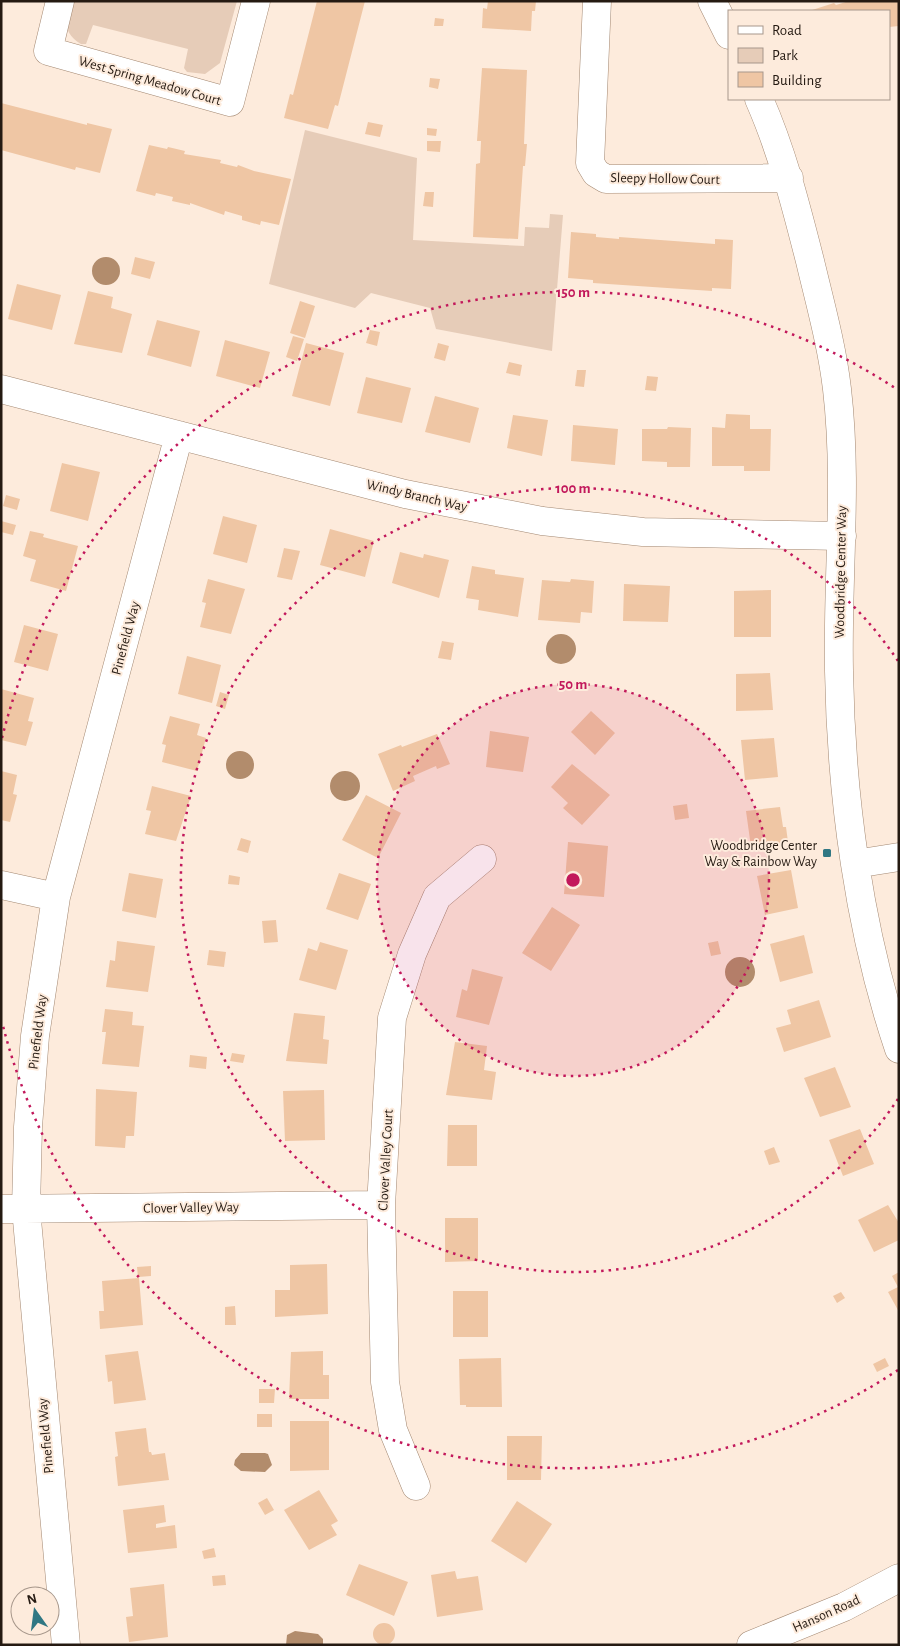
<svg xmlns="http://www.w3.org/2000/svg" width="900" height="1646" viewBox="0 0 900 1646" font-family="'Alegreya Sans',sans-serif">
<rect width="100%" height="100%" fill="#fdebdc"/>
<path fill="#e6ccb8" d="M69 1H237L220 63 205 74 187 72 184 68 188 49 93 25 86 44H81C62 33 66 20 69 1Z
M305 130 417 158 413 240 524 246 525 227 549 228 550 214 563 215 552 351 436 329 430 308 371 293 355 308 269 284Z"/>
<path fill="#b28c6c" d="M92 271a14 14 0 1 1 28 0a14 14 0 1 1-28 0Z
M546 649a15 15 0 1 1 30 0a15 15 0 1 1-30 0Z
M226 765a14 14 0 1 1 28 0a14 14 0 1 1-28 0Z
M330 786a15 15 0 1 1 30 0a15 15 0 1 1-30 0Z
M725 972a15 15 0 1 1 30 0a15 15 0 1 1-30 0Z
M241 1453H265L268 1454 272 1465 265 1472 241 1471 234 1465 235 1460Z
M295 1631 318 1634 323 1639V1645H286L287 1635Z"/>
<path fill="#efc6a4" d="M317 1H365L338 106 335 105 328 129 284 118 290 94 293 95Z
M488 1H536L535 11H532L531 31 482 28 483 8 487 9Z
M849 1H899V26L889 27V11H809L834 3 836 5Z
M435 18 444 19 443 26H434Z
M482 68 527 70 524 144H527L525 166H523L518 239 473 237 476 164 480 163 481 141H477Z
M430 78 440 79 438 89 429 87Z
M1 103 87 125V123L112 129 100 173 76 167 75 170 1 150Z
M368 122 383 125 380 137 365 134Z
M427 128 437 129 436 136 427 135Z
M427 141H441L440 152 427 151Z
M149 145 167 149 168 147 185 151 184 154 221 160 220 163 237 167 238 165 254 171 291 179 279 225 261 221 260 225 242 220V216L225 211 224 215 190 203V205L172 201 173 197 156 193 155 196 136 191Z
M425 192H434L433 207 423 206Z
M571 232 596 234V237L619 239V237L715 244V239L733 240 731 289 712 288V291L593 283V280L568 278Z
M135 257 155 262 150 279 131 274Z
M17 284 61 295 52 330 8 319Z
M88 291 113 297 111 308 132 314 122 353 74 344Z
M300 301 315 306 305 338 290 333Z
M157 320 200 331 191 367 147 355Z
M370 330 380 332 377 346 366 343Z
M293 336 304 339 297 361 286 357Z
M225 340 270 352 260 388 216 376Z
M306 343 344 353 330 406 292 396Z
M438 343 449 346 445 361 434 358Z
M509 362 522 365 520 376 506 373Z
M577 370H586L584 387 575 386Z
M647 376 658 377 656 391 645 390Z
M366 377 411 388 402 423 357 413Z
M435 396 479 408 470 443 425 432Z
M726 414 750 415V429H771L770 471H744V466H712V427L725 428Z
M513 415 548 420 542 456 507 448Z
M573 425 618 429 615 465 571 461Z
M668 427 691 428 690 467H667V462L642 461V429H667Z
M62 463 100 472 88 521 50 511Z
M6 495 20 499 17 510 3 506Z
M223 516 257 525 247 563 213 554Z
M1 521 16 525 13 535 1 532Z
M330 529 374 541 365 577 320 565Z
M30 531 44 534 43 537 78 546 66 591 30 581 36 560 23 556Z
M284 548 300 551 292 580 277 577Z
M400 552 423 558 424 554 449 560 439 598 392 583Z
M472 566 495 570V574L524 578 518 617 478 610 479 600 466 598Z
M208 579 245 589 231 634 200 627 206 603 202 602Z
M571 579 594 581 592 613 581 612 580 623 538 620 542 580 570 582Z
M624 584 670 586 668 622 623 621Z
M771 590V637H734V591Z
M24 625 58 634 48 671 14 662Z
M442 641 454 643 451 660 438 658Z
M187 656 221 665 212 703 178 694Z
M770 673 773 710 736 711V674Z
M1 689 34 698 28 721 33 722 26 746 1 740Z
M220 692 229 695 225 709 216 706Z
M591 711 615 733 595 755 571 732Z
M170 716 200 724 197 735 206 738 197 771 162 762 166 745 162 744Z
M490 731 529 737 523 772 486 767Z
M437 734 450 764 437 769 436 766 413 776 415 781 393 791 378 754 401 745 402 747Z
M774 738 778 777 745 780 741 740Z
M572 764 610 795 582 825 563 808 568 803 551 787Z
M1 771 17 775 13 794 17 795 10 822 1 820Z
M152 786 191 796 176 841 145 834 151 811 146 810Z
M366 795 401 813 378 858 342 840Z
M687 804 689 818 675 820 673 806Z
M780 807 783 827H786L788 842 751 847 746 811Z
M241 838 251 841 248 853 237 850Z
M568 842 608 846 604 897 564 894Z
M791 870 798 908 765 915 757 876Z
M129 873 163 879 156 918 122 911Z
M339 873 371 884 358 920 326 909Z
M229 875 240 877 239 885 228 884Z
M552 907 580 925 551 971 522 953Z
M276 920 278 942 264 943 262 921Z
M804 935 813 973 780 982 770 944Z
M117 941 155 946 148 992 106 987 110 960 115 961Z
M718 941 721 954 711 956 708 943Z
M320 942 348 950 336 990 299 980 308 948 317 951Z
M209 950 226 952 224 967 207 965Z
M472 969 503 977 489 1025 456 1017 462 989 467 991Z
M819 1000 831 1037 784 1052 776 1028 791 1024 787 1010Z
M105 1009 133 1012 132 1025 144 1026 139 1067 102 1064 106 1032H102Z
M294 1013 325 1016 323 1039 329 1040 327 1064 286 1061Z
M455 1042 487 1046 484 1070 496 1072 492 1100 446 1095Z
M232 1053 245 1055 243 1063 230 1061Z
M190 1055 207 1057 206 1069 189 1067Z
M835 1067 851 1107 820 1117 804 1078Z
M96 1089 137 1092 134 1136H126L125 1148 95 1146Z
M324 1090 325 1140 285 1141 283 1091Z
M448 1125H477V1166H447Z
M860 1129 874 1164 843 1176 829 1140Z
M774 1147 780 1162 769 1165 764 1151Z
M888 1205 899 1223V1240L874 1252 858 1220Z
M445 1218H478V1261L445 1262Z
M327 1264 328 1314 275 1317V1290H290V1265Z
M151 1266V1276L138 1277 137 1267Z
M899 1272V1312L888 1292 898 1287 892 1276Z
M139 1278 143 1325 100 1329 99 1311H104L102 1281Z
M453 1291H488V1337H453Z
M841 1292 845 1298 837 1303 833 1296Z
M235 1306 236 1325H225V1307Z
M138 1351 146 1400 114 1404 112 1381 108 1382 105 1355Z
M323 1351V1375H329V1399H289L291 1352Z
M501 1358 502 1407H466V1405H460L459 1359Z
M885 1358 889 1366 877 1372 873 1364Z
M259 1389H275L274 1403H259Z
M257 1414H272V1427H257Z
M290 1421H329V1470L290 1471Z
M146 1428 149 1452H151L152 1455 165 1453 169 1480 118 1486 115 1457 118 1456 115 1432Z
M507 1436H542L541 1480H507Z
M319 1490 338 1521 331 1525 337 1535 309 1550 284 1510Z
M267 1498 274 1510 265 1515 258 1503Z
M517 1501 552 1524 526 1563 491 1541Z
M164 1505 166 1522 156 1524V1528L175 1525 177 1548 128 1553 123 1510Z
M214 1548 216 1557 204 1559 202 1551Z
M359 1564 408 1582 394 1616 346 1595Z
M455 1571 457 1579 478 1576 483 1610 437 1617 431 1575Z
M225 1575 226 1585 213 1586 212 1576Z
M164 1584 168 1637 129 1642 126 1617 133 1616 130 1588Z
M373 1634a11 11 0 1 1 22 0a11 11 0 1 1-22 0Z"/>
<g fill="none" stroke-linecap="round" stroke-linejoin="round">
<g stroke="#a38872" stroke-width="29">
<path id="street" d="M60 1 48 51 230 102 256 1
M597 1 590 163 596 173 606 179 789 178
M712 1 729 35
M759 99C782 151 796 206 810 261 820 303 832 346 837 389 848 483 837 577 839 671 841 796 859 931 899 1049
M1 389 405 494 542 521 643 532 842 536
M855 864 899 857
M1 885 56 897
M1 1209 381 1205
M416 1486 393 1430 385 1382 381 1205 392 1018 412 954 437 897 482 859
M66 1645 26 1209 28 1127 35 1036 56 897 179 435"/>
</g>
<g stroke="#a38872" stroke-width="29">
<path id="secondary" d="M751 1645 844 1607 899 1578"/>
</g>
<use href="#street" stroke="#fff" stroke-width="28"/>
<use href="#secondary" stroke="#fff" stroke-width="28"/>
</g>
<circle cx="573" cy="880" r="196" fill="#c2185b" fill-opacity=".12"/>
<g fill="none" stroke="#c2185b" stroke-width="2.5" stroke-dasharray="2.5 5">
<circle cx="573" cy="880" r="196"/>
<path d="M898 1099A392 392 0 1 1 898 661"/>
<path d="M898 1370A588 588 0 0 1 2 1022M2 738A588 588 0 0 1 898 390"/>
</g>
<rect fill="#307783" stroke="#fdebdc" stroke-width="2" x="822" y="848" width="10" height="10" rx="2.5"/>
<g text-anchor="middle" stroke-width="4" stroke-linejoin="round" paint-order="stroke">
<g font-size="14" fill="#251a12" stroke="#fdebdc">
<text transform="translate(150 80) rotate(16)" y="5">West Spring Meadow Court</text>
<text transform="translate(665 178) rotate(1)" y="5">Sleepy Hollow Court</text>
<text transform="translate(417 495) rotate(13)" y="5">Windy Branch Way</text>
<text transform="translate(840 572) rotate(-89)" y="5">Woodbridge Center Way</text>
<text transform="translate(125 638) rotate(-75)" y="5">Pinefield Way</text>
<text transform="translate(37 1032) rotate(-83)" y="5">Pinefield Way</text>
<text transform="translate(385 1160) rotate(-87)" y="5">Clover Valley Court</text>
<text transform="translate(191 1207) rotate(-1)" y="5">Clover Valley Way</text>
<text transform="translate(45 1436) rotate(-95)" y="5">Pinefield Way</text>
<text transform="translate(826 1613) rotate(-24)" y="5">Hanson Road</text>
</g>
<g font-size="14" fill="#251a12" stroke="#fdebdc" text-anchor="end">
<text x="817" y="850">Woodbridge Center<tspan x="817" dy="16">Way &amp; Rainbow Way</tspan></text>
</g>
</g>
<circle cx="573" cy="880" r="8" fill="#c2185b" stroke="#fdebdc" stroke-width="2.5"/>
<g font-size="15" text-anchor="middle" font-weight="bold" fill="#c2185b" stroke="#fdebdc" stroke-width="4" stroke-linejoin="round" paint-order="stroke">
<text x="573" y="297">150 m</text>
<text x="573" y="493">100 m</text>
<text x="573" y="689">50 m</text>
</g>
<rect width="900" height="1646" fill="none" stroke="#251a12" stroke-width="5"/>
<rect x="728" y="10" width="162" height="90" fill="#fdebdc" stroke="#a7978b"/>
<rect x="738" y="26" width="25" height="8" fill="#ffffff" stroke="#a7978b"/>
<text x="772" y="35" font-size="15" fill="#251a12">Road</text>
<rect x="738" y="48" width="25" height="15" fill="#e6ccb8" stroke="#a7978b"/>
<text x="772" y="60" font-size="15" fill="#251a12">Park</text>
<rect x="738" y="72" width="25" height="15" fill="#efc6a4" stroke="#a7978b"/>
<text x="772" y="85" font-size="15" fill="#251a12">Building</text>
<g transform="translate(35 1611) rotate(346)"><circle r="24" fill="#fdebdc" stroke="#a7978b"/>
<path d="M0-4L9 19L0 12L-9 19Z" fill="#307783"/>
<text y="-8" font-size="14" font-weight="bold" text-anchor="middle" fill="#251a12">N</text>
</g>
</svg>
